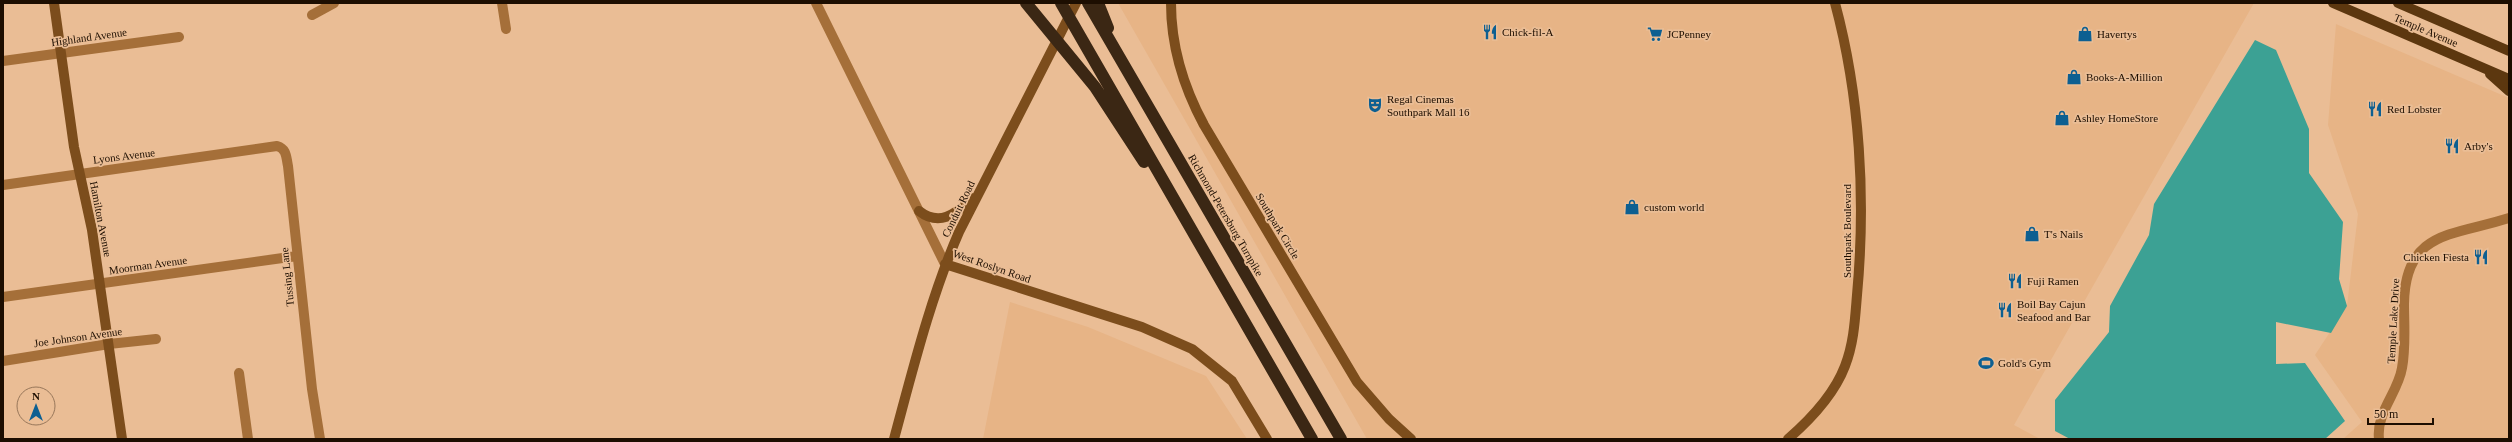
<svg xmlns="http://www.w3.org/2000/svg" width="2512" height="442" viewBox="0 0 2512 442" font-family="Georgia,serif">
<rect width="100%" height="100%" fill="#eabd95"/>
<path fill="#e7b486" d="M1118 3H2254L2014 425 2040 439H1367Z
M2336 24 2509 98V439H2343L2362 422 2315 355 2347 306 2358 214 2328 125Z
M1010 302 1088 327 1206 376 1247 439H983Z"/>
<path fill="#3ca194" d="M2255 40 2276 50 2309 129V173L2343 222 2339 279 2347 306 2331 333 2276 322V364L2305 363 2345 421 2325 439H2070L2055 431V400L2109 332 2110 306 2149 235 2154 204Z"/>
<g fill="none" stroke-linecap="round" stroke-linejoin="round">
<path stroke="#a56f39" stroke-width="10" d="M502 3 506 29
M816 3 945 264
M312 15 334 3
M3 61 179 37
M3 185 277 146C287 149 286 157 288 166L312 389 320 439
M3 297 297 256
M3 361 109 344 156 339
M239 373 248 439
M2379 439C2376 412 2398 393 2402 368 2406 347 2404 325 2404 304 2405 230 2453 236 2509 218"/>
<path stroke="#7c4d1c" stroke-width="10" d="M54 3 74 147 92 230 122 439
M1171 3C1171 46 1184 88 1204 125L1357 382 1389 419 1411 439
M919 211C941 228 957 212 974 198
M945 264 1142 327 1192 349 1232 381 1267 439
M894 439C913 369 930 299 959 232L1076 3
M1788 439C1811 419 1834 395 1845 366 1854 343 1855 319 1857 295 1866 198 1860 96 1835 3"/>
<path stroke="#5c370f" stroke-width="10" d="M2333 3 2509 79
M2398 3 2509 51
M2490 74 2509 91"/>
<path stroke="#3b2714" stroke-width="12" d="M1026 3 1095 87 1144 162
M1061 3 1312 439
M1088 3 1341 439
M1098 3 1108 28"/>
</g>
<defs>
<g id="restaurant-bare" transform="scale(1.2)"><path d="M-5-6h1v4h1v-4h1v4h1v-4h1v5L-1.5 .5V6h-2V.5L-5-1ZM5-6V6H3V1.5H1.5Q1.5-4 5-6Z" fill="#0d5f91" stroke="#eabd95" stroke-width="2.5" paint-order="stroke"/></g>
<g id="supermarket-bare" transform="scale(1.2)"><path d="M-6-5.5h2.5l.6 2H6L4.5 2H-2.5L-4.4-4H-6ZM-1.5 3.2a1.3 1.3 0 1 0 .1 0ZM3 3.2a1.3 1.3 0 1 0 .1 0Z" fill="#0d5f91" stroke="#eabd95" stroke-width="2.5" paint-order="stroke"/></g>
<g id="shop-bare" transform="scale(1.2)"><path d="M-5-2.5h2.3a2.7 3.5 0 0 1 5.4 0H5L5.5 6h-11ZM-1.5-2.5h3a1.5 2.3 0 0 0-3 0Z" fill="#0d5f91" stroke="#eabd95" stroke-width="2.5" paint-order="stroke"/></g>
<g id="theatre-bare" transform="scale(1.2)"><path d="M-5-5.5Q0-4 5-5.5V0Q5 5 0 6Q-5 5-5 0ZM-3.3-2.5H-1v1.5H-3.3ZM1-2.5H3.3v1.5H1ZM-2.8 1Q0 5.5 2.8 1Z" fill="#0d5f91" stroke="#eabd95" stroke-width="2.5" paint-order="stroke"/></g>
<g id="stadium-bare" transform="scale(1.2)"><path d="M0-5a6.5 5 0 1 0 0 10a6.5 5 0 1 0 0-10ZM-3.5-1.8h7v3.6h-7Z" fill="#0d5f91" stroke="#eabd95" stroke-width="2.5" paint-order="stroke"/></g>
</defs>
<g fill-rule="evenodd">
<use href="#restaurant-bare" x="1490" y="32"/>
<use href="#supermarket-bare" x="1655" y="34"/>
<use href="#shop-bare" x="2085" y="34"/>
<use href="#shop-bare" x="2074" y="77"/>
<use href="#theatre-bare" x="1375" y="105"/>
<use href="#restaurant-bare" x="2375" y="109"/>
<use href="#shop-bare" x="2062" y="118"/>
<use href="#restaurant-bare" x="2452" y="146"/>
<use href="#shop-bare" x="1632" y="207"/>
<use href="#shop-bare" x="2032" y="234"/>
<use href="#restaurant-bare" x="2481" y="257"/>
<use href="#restaurant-bare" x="2015" y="281"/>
<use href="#restaurant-bare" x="2005" y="310"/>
<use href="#stadium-bare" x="1986" y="363"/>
</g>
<g text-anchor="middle" stroke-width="3.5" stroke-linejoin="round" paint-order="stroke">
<g font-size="11" fill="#1d0e01" stroke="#eabd95">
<text transform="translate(2426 30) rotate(23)" y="4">Temple Avenue</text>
<text transform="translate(89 37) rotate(-8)" y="4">Highland Avenue</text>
<text transform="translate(124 156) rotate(-7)" y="4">Lyons Avenue</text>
<text transform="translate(958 209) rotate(-64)" y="4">Conduit Road</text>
<text transform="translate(1226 215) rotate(60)" y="4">Richmond-Petersburg Turnpike</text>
<text transform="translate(101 219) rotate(79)" y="4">Hamilton Avenue</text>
<text transform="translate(1278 226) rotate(59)" y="4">Southpark Circle</text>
<text transform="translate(1847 231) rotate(-90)" y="4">Southpark Boulevard</text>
<text transform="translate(148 265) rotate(-8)" y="4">Moorman Avenue</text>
<text transform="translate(992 266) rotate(19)" y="4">West Roslyn Road</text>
<text transform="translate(287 277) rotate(-96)" y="4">Tussing Lane</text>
<text transform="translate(2393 321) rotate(-87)" y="4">Temple Lake Drive</text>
<text transform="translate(78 337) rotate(-8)" y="4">Joe Johnson Avenue</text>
</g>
<g font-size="11" fill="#1d0e01" stroke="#eabd95" text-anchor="start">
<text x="1502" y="36">Chick-fil-A</text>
<text x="1667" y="38">JCPenney</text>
<text x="2097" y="38">Havertys</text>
<text x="2086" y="81">Books-A-Million</text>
<text x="1387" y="103">Regal Cinemas<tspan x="1387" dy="13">Southpark Mall 16</tspan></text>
<text x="2387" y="113">Red Lobster</text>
<text x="2074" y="122">Ashley HomeStore</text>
<text x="2464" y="150">Arby's</text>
<text x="1644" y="211">custom world</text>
<text x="2044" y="238">T's Nails</text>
<text x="2469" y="261" text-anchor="end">Chicken Fiesta</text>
<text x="2027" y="285">Fuji Ramen</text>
<text x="2017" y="308">Boil Bay Cajun<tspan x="2017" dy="13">Seafood and Bar</tspan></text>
<text x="1998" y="367">Gold's Gym</text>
</g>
</g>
<rect width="2512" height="442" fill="none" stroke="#1d0e01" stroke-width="8"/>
<g transform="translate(36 406)"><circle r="19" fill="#eabd95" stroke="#98775a"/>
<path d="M0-3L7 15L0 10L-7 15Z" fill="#0d5f91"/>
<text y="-6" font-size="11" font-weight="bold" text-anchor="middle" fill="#1d0e01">N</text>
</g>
<path d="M2368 418v6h65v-6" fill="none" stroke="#1d0e01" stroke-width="2"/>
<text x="2374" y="418" font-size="12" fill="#1d0e01" stroke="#eabd95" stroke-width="3" paint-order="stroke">50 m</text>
</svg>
